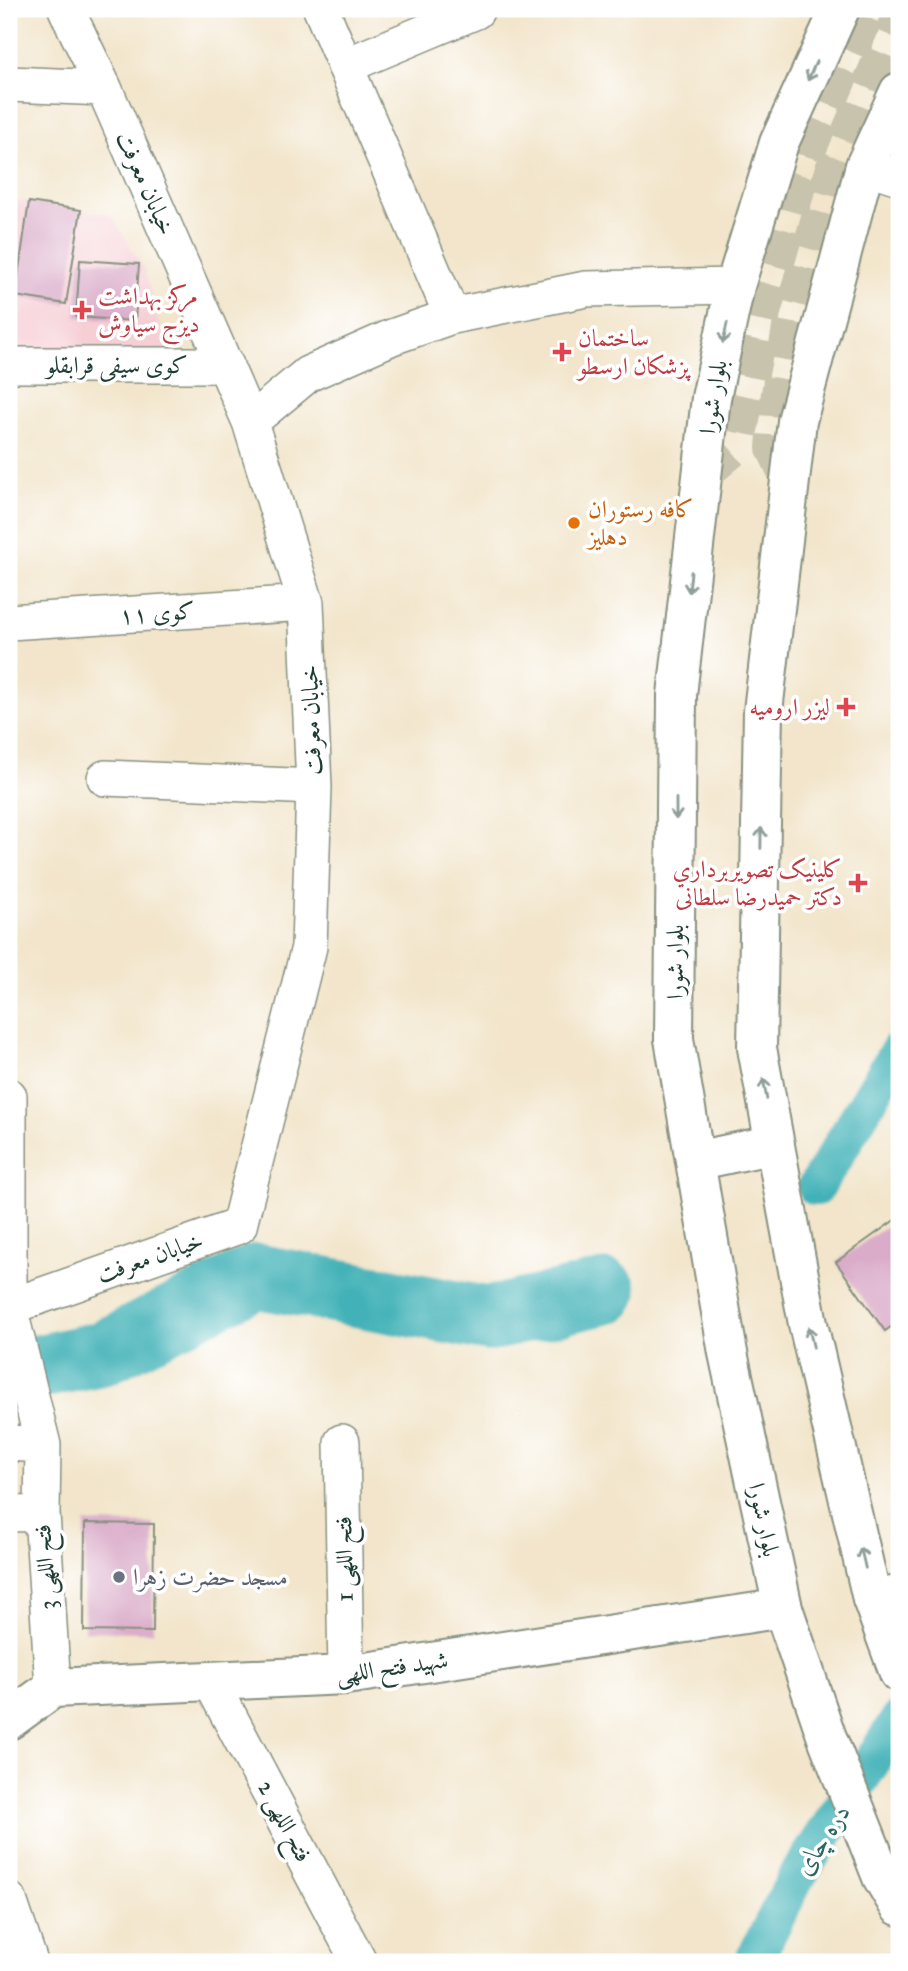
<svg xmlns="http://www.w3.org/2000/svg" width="908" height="1971" viewBox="0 0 908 1971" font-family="'IM FELL Great Primer',Amiri,serif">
<rect width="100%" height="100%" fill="#fff"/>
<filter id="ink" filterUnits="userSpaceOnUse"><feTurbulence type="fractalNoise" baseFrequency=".0143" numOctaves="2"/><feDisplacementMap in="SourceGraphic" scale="14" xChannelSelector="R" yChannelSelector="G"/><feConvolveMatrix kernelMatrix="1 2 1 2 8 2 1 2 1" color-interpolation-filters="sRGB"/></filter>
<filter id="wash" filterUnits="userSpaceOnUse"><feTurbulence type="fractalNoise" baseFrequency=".00686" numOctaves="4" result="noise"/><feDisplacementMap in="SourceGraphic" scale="28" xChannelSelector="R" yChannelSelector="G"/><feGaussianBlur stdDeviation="1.57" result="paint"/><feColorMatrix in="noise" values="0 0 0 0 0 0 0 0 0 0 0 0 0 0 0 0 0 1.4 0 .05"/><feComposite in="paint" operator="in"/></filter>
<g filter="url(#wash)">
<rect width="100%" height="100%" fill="#f2e5cb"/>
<path fill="#f6cfd5" d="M9 199 111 215 144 268 168 356 9 352Z"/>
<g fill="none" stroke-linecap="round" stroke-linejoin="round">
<path stroke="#42b2b8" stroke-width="38" d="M816 1187 899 1050
M753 1962 796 1878 899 1720"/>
<path stroke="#42b2b8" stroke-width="65" d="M9 1373 103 1353 256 1276 489 1319 605 1292"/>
</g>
<g id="blocks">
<path fill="#daacc9" d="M29 202 81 210 66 304 15 296Z
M80 260 139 264 135 321 76 317Z
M899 1217V1321L885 1331 836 1262Z
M85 1523 154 1524 153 1632 84 1631Z"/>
</g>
</g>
<g filter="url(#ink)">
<use href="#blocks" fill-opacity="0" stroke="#889180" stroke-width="2"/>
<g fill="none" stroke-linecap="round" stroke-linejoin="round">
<path stroke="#c8c3ad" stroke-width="38" stroke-dasharray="38 19" stroke-linecap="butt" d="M786 471 775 448 779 400 794 310 833 172 899 20
M702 474 736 445 762 312 807 150 868 9"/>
<g stroke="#889180" stroke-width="38">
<path id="minor" d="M321 9 452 316
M345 66 476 11
M9 84 104 88
M865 166 899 177
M9 365H226
M250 422 308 374 392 337 452 316 586 289 735 286
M9 622 306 603
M105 778 314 787
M9 1096V1307L43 1445 42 1513 53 1688
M9 1307 239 1226 309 947 314 787 306 603 250 422 104 88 66 9
M342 1442 346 1675
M9 1443 43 1445
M9 1514 42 1513
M210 1680 359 1962
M9 1900 30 1962"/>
</g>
<g stroke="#889180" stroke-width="42">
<path id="tertiary" d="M872 1599 899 1595
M9 1720 53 1688 346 1675 783 1608"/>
</g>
<g stroke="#889180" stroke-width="42">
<path id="primary" d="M840 9 779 143 735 286 711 398 677 695 674 1039 728 1353 783 1608 826 1735 882 1877 899 1906
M899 92 865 166 797 421 763 711 757 1048 808 1324 872 1599 899 1673
M695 1161 775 1144"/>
</g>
<use href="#minor" stroke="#fff" stroke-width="35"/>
<use href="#tertiary" stroke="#fff" stroke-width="38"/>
<use href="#primary" stroke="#fff" stroke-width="38"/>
</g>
<defs><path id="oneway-shaft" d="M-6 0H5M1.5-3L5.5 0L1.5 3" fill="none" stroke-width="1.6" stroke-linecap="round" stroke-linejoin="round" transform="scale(1.75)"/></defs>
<g stroke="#8f9e9a">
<use href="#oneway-shaft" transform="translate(812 71) rotate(114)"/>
<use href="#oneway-shaft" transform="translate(725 333) rotate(102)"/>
<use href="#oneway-shaft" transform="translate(690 582) rotate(96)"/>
<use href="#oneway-shaft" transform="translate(676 809) rotate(90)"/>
<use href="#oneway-shaft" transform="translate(761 838) rotate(-89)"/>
<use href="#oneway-shaft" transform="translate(765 1089) rotate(-100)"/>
<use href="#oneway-shaft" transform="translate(811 1337) rotate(-103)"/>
<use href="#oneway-shaft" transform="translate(863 1558) rotate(-103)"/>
</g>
</g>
<g fill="#e0444e" stroke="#fff" stroke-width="2.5">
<path d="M78.5 299.5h7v7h7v7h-7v7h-7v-7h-7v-7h7z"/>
<path d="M558.5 341.5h7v7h7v7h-7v7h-7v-7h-7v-7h7z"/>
<path d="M842.5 696.5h7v7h7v7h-7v7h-7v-7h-7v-7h7z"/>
<path d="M854.5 872.5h7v7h7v7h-7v7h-7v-7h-7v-7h7z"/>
</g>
<circle fill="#e8710a" stroke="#fff" stroke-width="2.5" cx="574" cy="523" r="7"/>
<circle fill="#6b7280" stroke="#fff" stroke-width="2.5" cx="119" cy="1577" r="7"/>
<g text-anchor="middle" stroke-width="7" stroke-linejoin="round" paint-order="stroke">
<g font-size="24" fill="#1f3d34" stroke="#fff">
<text transform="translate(146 183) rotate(66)" y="8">خیابان معرفت</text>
<text x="117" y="373">کوی سیفی قرابقلو</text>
<text transform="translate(713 397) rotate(-81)" y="8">بلوار شورا</text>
<text transform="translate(157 613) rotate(-4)" y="8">کوی ۱۱</text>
<text transform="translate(311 720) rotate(-92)" y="8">خیابان معرفت</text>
<text transform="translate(675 962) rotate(-90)" y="8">بلوار شورا</text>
<text transform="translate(150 1257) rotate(-19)" y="8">خیابان معرفت</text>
<text transform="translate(764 1520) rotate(78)" y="8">بلوار شورا</text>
<text transform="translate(344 1559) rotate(-91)" y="8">فتح اللهی 1</text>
<text transform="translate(45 1567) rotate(-94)" y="8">فتح اللهی 3</text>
<text transform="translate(392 1667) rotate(-8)" y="8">شهید فتح اللهی</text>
<text transform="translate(285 1821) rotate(62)" y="8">فتح اللهی 2</text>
</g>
<g font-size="24" fill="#be3a42" stroke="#fff" text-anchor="start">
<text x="98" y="304">مرکز بهداشت<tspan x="98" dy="28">دیزج سیاوش</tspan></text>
<text x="578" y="346">ساختمان<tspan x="578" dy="28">پزشکان ارسطو</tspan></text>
<text x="830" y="715" text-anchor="end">لیزر ارومیه</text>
<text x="842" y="877" text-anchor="end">کلینیک تصويربرداري<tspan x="842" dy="28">دکتر حمیدرضا سلطانی</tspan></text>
</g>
<g font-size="24" fill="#c56008" stroke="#fff" text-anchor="start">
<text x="588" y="517">کافه رستوران<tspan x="588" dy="28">دهلیز</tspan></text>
</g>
<g font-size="24" fill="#5b616d" stroke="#fff" text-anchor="start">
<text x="133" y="1585">مسجد حضرت زهرا</text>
</g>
<g font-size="26" font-style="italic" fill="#2b6662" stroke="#fff">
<text transform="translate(822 1839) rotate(-57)" y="9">دره چای</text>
</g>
</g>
<rect width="908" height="1971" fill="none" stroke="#fff" stroke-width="35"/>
</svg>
